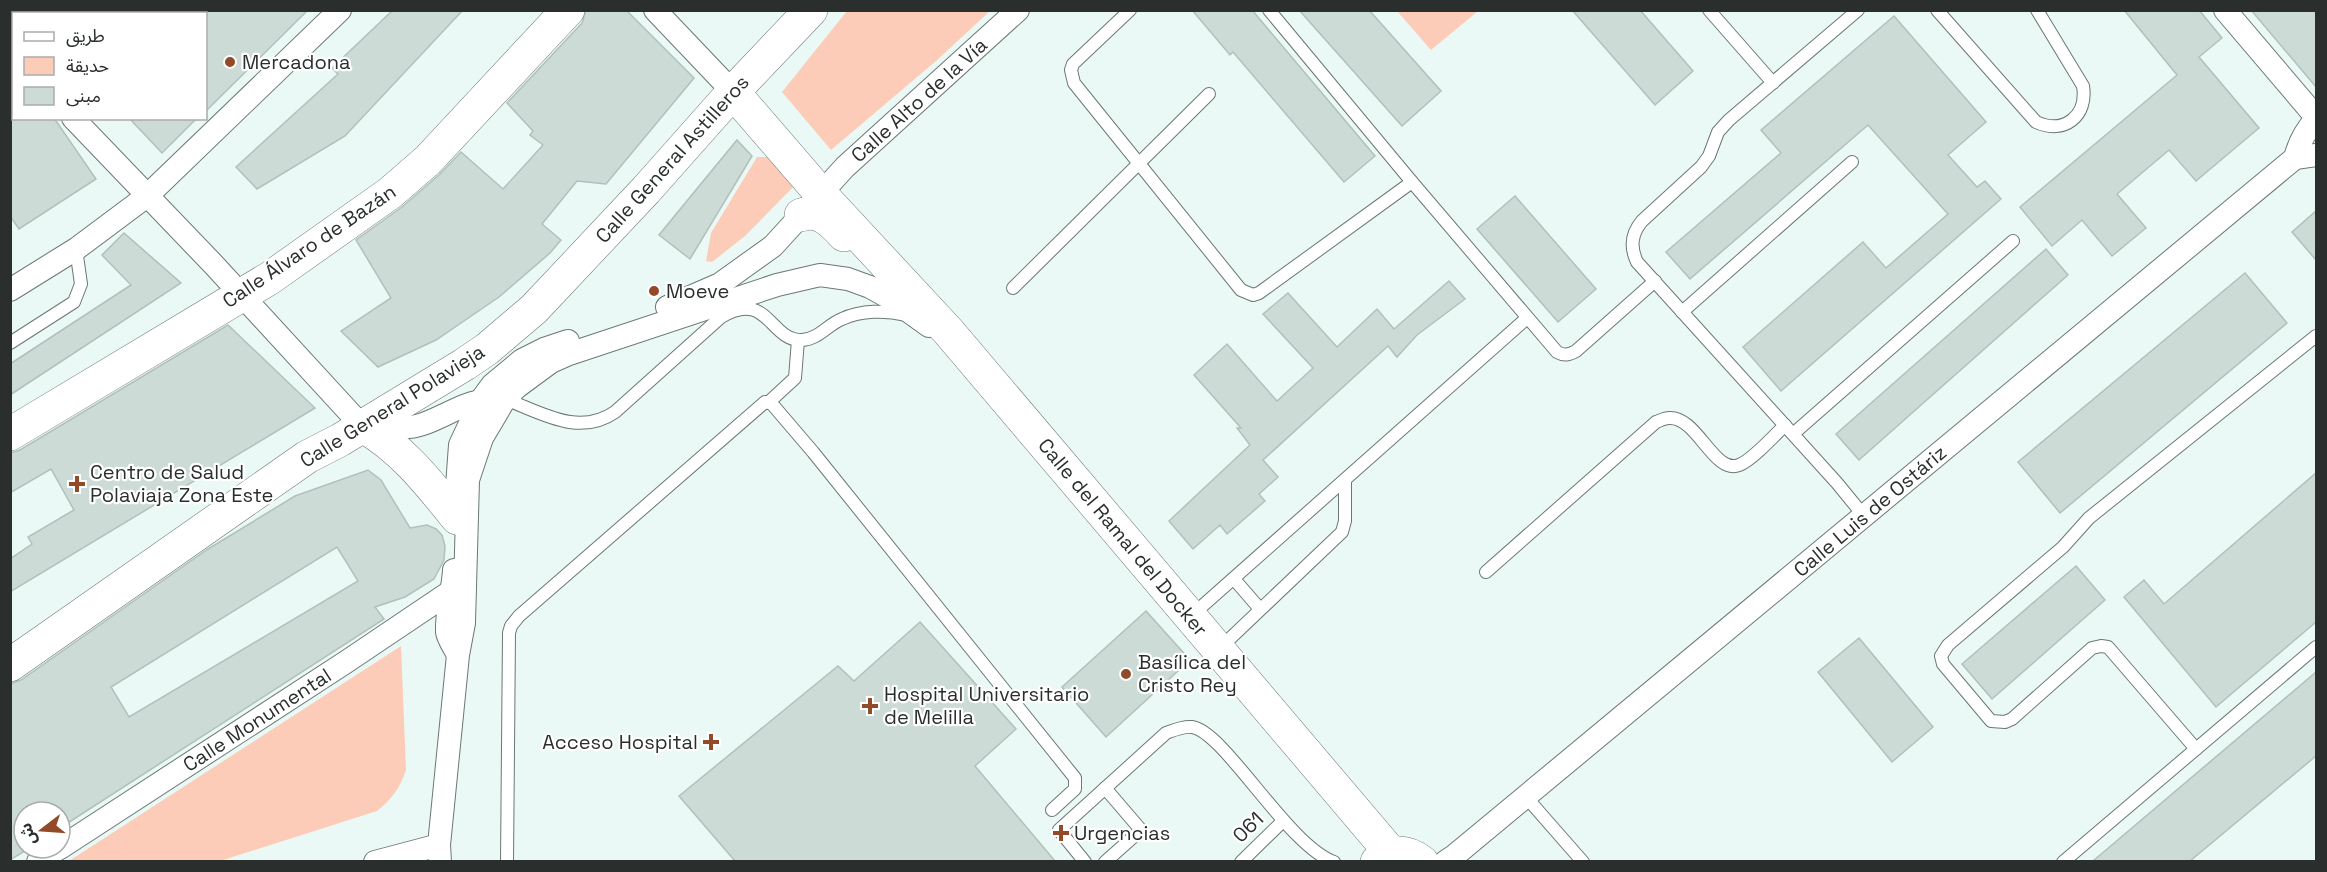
<svg xmlns="http://www.w3.org/2000/svg" width="2327" height="872" viewBox="0 0 2327 872" font-family="'Space Grotesk','Noto Sans Arabic',sans-serif">
  <style>
    .green { fill: #fcccb8 }
    .building { fill: #ccdbd6; stroke: #b2c0bb; stroke-width: 1.5; fill-rule: evenodd }
    .lines { fill: none; stroke-linecap: round; stroke-linejoin: round }
    .lane-casing { stroke: #6b7874; stroke-width: 14 }
    .street-casing { stroke: #6b7874; stroke-width: 24 }
    .secondary-casing { stroke: #6b7874; stroke-width: 34 }
    .primary-casing { stroke: #6b7874; stroke-width: 34 }
    .lane { stroke: #fff; stroke-width: 12 }
    .street { stroke: #fff; stroke-width: 22 }
    .secondary { stroke: #fff; stroke-width: 33 }
    .primary { stroke: #fff; stroke-width: 33 }
    .poi-dot { fill: #924a28; stroke: #fff; stroke-width: 2 }
    .labels { text-anchor: middle; dominant-baseline: central; stroke-width: 4.5; stroke-linejoin: round; paint-order: stroke }
    .poi-label { font-size: 20px; fill: #2a2f2d; stroke: #fff; text-anchor: start }
    .street-label { font-size: 20px; fill: #2a2f2d; stroke: #fff }
  </style>
  <rect width="100%" height="100%" fill="#eaf9f5"/>
  <g class="green">
    <path d="M847,11V10L990,11L936,61L831,150L782,92Z"/>
    <path d="M1397,11H1478L1431,50Z"/>
    <path d="M757,157H773L798,182L745,236L712,262L706,261L711,233Z"/>
    <path d="M401,646L406,770C400,788 392,799 377,811L220,861H69Z"/>
  </g>
  <g class="building">
    <path d="M206,10H308L206,111Z"/>
    <path d="M393,10H463L345,136L257,189L236,167L338,74L332,68Z"/>
    <path d="M586,10H626L694,78L606,184L577,181L542,224L561,240L550,253L499,297L436,340L378,367L341,331L391,298L356,240L402,207L440,174L461,152L503,189L543,145L530,135L533,131L507,103L582,23Z"/>
    <path d="M1192,10H1252L1375,156L1344,182L1233,52L1230,55Z"/>
    <path d="M1299,10H1369L1441,91L1402,126Z"/>
    <path d="M1572,10H1640L1693,71L1655,105Z"/>
    <path d="M2124,10H2199L2222,38L2199,57L2259,128L2196,181L2169,150L2117,194L2146,228L2112,256L2082,220L2052,246L2020,207L2177,75Z"/>
    <path d="M2251,10H2316V87Z"/>
    <path d="M1894,16L1986,122L1948,155L1977,187L1985,181L2001,199L1781,391L1743,347L1863,242L1886,268L1948,214L1868,125L1690,279L1666,252L1781,153L1761,130Z"/>
    <path d="M10,118H54L96,179L19,229L10,216Z"/>
    <path d="M129,118H197L162,153Z"/>
    <path d="M737,140L752,156L690,259L659,235Z"/>
    <path d="M1515,196L1596,289L1558,322L1477,229Z"/>
    <path d="M2316,211V260L2292,232Z"/>
    <path d="M124,233L181,283L10,395V364L131,285L102,255Z"/>
    <path d="M2046,249L2068,275L1859,460L1836,434Z"/>
    <path d="M2245,273L2287,323L2060,513L2018,462Z"/>
    <path d="M1449,281L1465,299L1417,335L1397,357L1388,346L1263,460L1278,477L1259,494L1265,501L1227,534L1220,525L1193,549L1169,521L1250,445L1237,428H1241L1194,375L1227,344L1277,401L1313,368L1263,314L1288,293L1337,347L1377,309L1394,329Z"/>
    <path d="M228,325L315,408L10,592V559L32,544L28,537L74,510L51,469L10,493V453L20,450Z"/>
    <path d="M368,470L381,480L410,528L427,525L436,529L442,535L445,546L444,560L434,579L405,597L375,607L384,619L60,828V812H24V848H30L10,860V684L21,680L208,549L295,496ZM337,547L358,581L129,717L111,687Z"/>
    <path d="M2316,473V622L2216,707L2124,597L2144,580L2164,604Z"/>
    <path d="M2076,566L2105,600L1992,699L1962,664Z"/>
    <path d="M1146,611L1190,660L1106,737L1062,687Z"/>
    <path d="M920,622L1016,729L975,766L1055,861H735L679,796L838,666L854,681Z"/>
    <path d="M1859,638L1933,727L1892,762L1818,672Z"/>
    <path d="M2316,672V756L2190,861H2093Z"/>
  </g>
  <g class="lines">
    <g class="lane-casing">
      <g id="lane">
        <path d="M1130,10L1073,64L1071,70L1074,83L1241,290L1253,295L1259,293L1412,182"/>
        <path d="M1269,10L1412,182L1557,352C1564,356 1569,355 1576,351L1655,281"/>
        <path d="M1709,10L1773,83"/>
        <path d="M1858,10L1729,120L1718,132L1709,156L1701,167L1642,221C1631,234 1630,247 1637,262L1837,483L1864,516"/>
        <path d="M1937,10L2036,122C2064,135 2088,116 2083,86L2037,10"/>
        <path d="M1013,288L1209,94"/>
        <path d="M1682,312L1852,162"/>
        <path d="M10,343L74,302L81,284L76,249"/>
        <path d="M505,399C542,413 579,437 615,412L721,317C769,289 769,341 802,340C819,339 827,325 842,319C861,310 886,310 906,315"/>
        <path d="M769,402L795,378L798,340"/>
        <path d="M1793,434L2013,241"/>
        <path d="M1486,572L1656,422C1659,421 1665,418 1669,418C1697,416 1714,475 1739,465C1751,461 1775,435 1785,425"/>
        <path d="M1234,579L1260,609"/>
        <path d="M1191,616L1527,318"/>
        <path d="M1219,649L1342,532L1345,521V480"/>
        <path d="M2196,749L2108,647L2101,646L2092,648L2012,719L2005,722L1991,721L1943,664L1941,656L1948,645L2063,547L2089,518L2316,336"/>
        <path d="M1105,788L1141,830L1105,862"/>
        <path d="M1526,797L1583,862"/>
        <path d="M507,862L509,633L511,626L519,616L765,402L772,404L813,452L1075,778V789L1052,810"/>
        <path d="M1085,862L1059,830L1166,733C1174,730 1183,726 1192,727C1224,731 1288,846 1334,862"/>
        <path d="M1241,862L1283,821"/>
        <path d="M2063,862L2316,647"/>
      </g>
    </g>
    <g class="street-casing">
      <g id="street">
        <path d="M655,10L733,92"/>
        <path d="M2225,10L2316,117"/>
        <path d="M78,14L83,10"/>
        <path d="M10,57L14,60"/>
        <path d="M73,118L214,265L361,425C381,426 404,431 423,424C446,416 464,402 488,400"/>
        <path d="M2295,158L2316,155"/>
        <path d="M10,290L76,249L147,196L340,10"/>
        <path d="M667,307L720,284L773,246L845,167L1018,10"/>
        <path d="M457,486L460,445L481,400L492,385L522,360L544,349L568,341"/>
        <path d="M454,570C453,590 446,611 447,632C448,639 454,647 457,653"/>
        <path d="M60,848L346,662L453,590"/>
        <path d="M38,862L59,848"/>
        <path d="M375,862L439,845"/>
        <path d="M440,862L439,845L458,655L464,623L468,480L482,438L505,399L517,387L551,362L569,354L777,285L820,275L848,279L870,287L890,298L929,326"/>
        <path d="M1445,862L1454,856L2295,158C2299,142 2305,131 2316,119"/>
      </g>
    </g>
    <g class="secondary-casing">
      <g id="secondary">
        <path d="M733,92L828,202L948,331L1391,853"/>
        <path d="M801,215C819,208 833,223 844,235"/>
        <path d="M1377,862C1391,849 1408,851 1422,862"/>
      </g>
    </g>
    <g class="primary-casing">
      <g id="primary">
        <path d="M361,425C401,447 429,483 457,518"/>
        <path d="M10,434L270,278L390,193L428,160L568,10"/>
        <path d="M10,665L307,457L340,440L465,364L487,349L534,309L646,190L733,92L811,10"/>
      </g>
    </g>
    <use href="#lane" class="lane"/>
    <use href="#street" class="street"/>
    <use href="#secondary" class="secondary"/>
    <use href="#primary" class="primary"/>
  </g>
  <g class="poi-dot">
    <circle cx="230" cy="62" r="6"/>
    <circle cx="654" cy="291" r="6"/>
    <path d="M74 475h6v6h6v6h-6v6h-6v-6h-6v-6h6z"/>
    <circle cx="1126" cy="674" r="6"/>
    <path d="M867 697h6v6h6v6h-6v6h-6v-6h-6v-6h6z"/>
    <path d="M708 733h6v6h6v6h-6v6h-6v-6h-6v-6h6z"/>
    <path d="M1058 824h6v6h6v6h-6v6h-6v-6h-6v-6h6z"/>
  </g>
  <g class="labels">
    <g class="poi-label">
      <text x="242" y="62">Mercadona</text>
      <text x="666" y="291">Moeve</text>
      <text x="90" y="472">Centro de Salud<tspan x="90" dy="23">Polaviaja Zona Este</tspan></text>
      <text x="1138" y="662">Basílica del<tspan x="1138" dy="23">Cristo Rey</tspan></text>
      <text x="884" y="694">Hospital Universitario<tspan x="884" dy="23">de Melilla</tspan></text>
      <text x="698" y="742" text-anchor="end">Acceso Hospital</text>
      <text x="1074" y="833">Urgencias</text>
    </g>
    <g class="street-label">
      <text transform="translate(919 100) rotate(-42)">Calle Alto de la Vía</text>
      <text transform="translate(672 159) rotate(-48)">Calle General Astilleros</text>
      <text transform="translate(309 246) rotate(-34)">Calle Álvaro de Bazán</text>
      <text transform="translate(392 406) rotate(-32)">Calle General Polavieja</text>
      <text transform="translate(1870 511) rotate(-40)">Calle Luis de Ostáriz</text>
      <text transform="translate(1123 537) rotate(50)">Calle del Ramal del Docker</text>
      <text transform="translate(257 720) rotate(-33)">Calle Monumental</text>
      <text transform="translate(1248 827) rotate(-44)">061</text>
    </g>
  </g>
  <rect width="2327" height="872" fill="none" stroke="#2a2f2d" stroke-width="24"/>
  <rect x="12" y="12" width="195" height="108" fill="#ffffff" stroke="#aaacab" stroke-width="1.5"/>
  <rect x="24" y="32" width="30" height="9" fill="#ffffff" stroke="#aaacab" stroke-width="1.5"/>
  <text x="66" y="42" font-size="18" fill="#2a2f2d">طريق</text>
  <rect x="24" y="57" width="30" height="18" fill="#fcccb8" stroke="#aaacab" stroke-width="1.5"/>
  <text x="66" y="72" font-size="18" fill="#2a2f2d">حديقة</text>
  <rect x="24" y="87" width="30" height="18" fill="#ccdbd6" stroke="#aaacab" stroke-width="1.5"/>
  <text x="66" y="102" font-size="18" fill="#2a2f2d">مبنى</text>
  <g transform="translate(42 830) rotate(253)"><circle r="28" fill="#ffffff" stroke="#aaacab" stroke-width="1.5"/>
  <path d="M0-4.5L10 22L0 15L-10 22Z" fill="#924a28"/>
  <text y="-9" font-size="16" font-weight="bold" text-anchor="middle" fill="#2a2f2d">ش</text>
  </g>
</svg>
